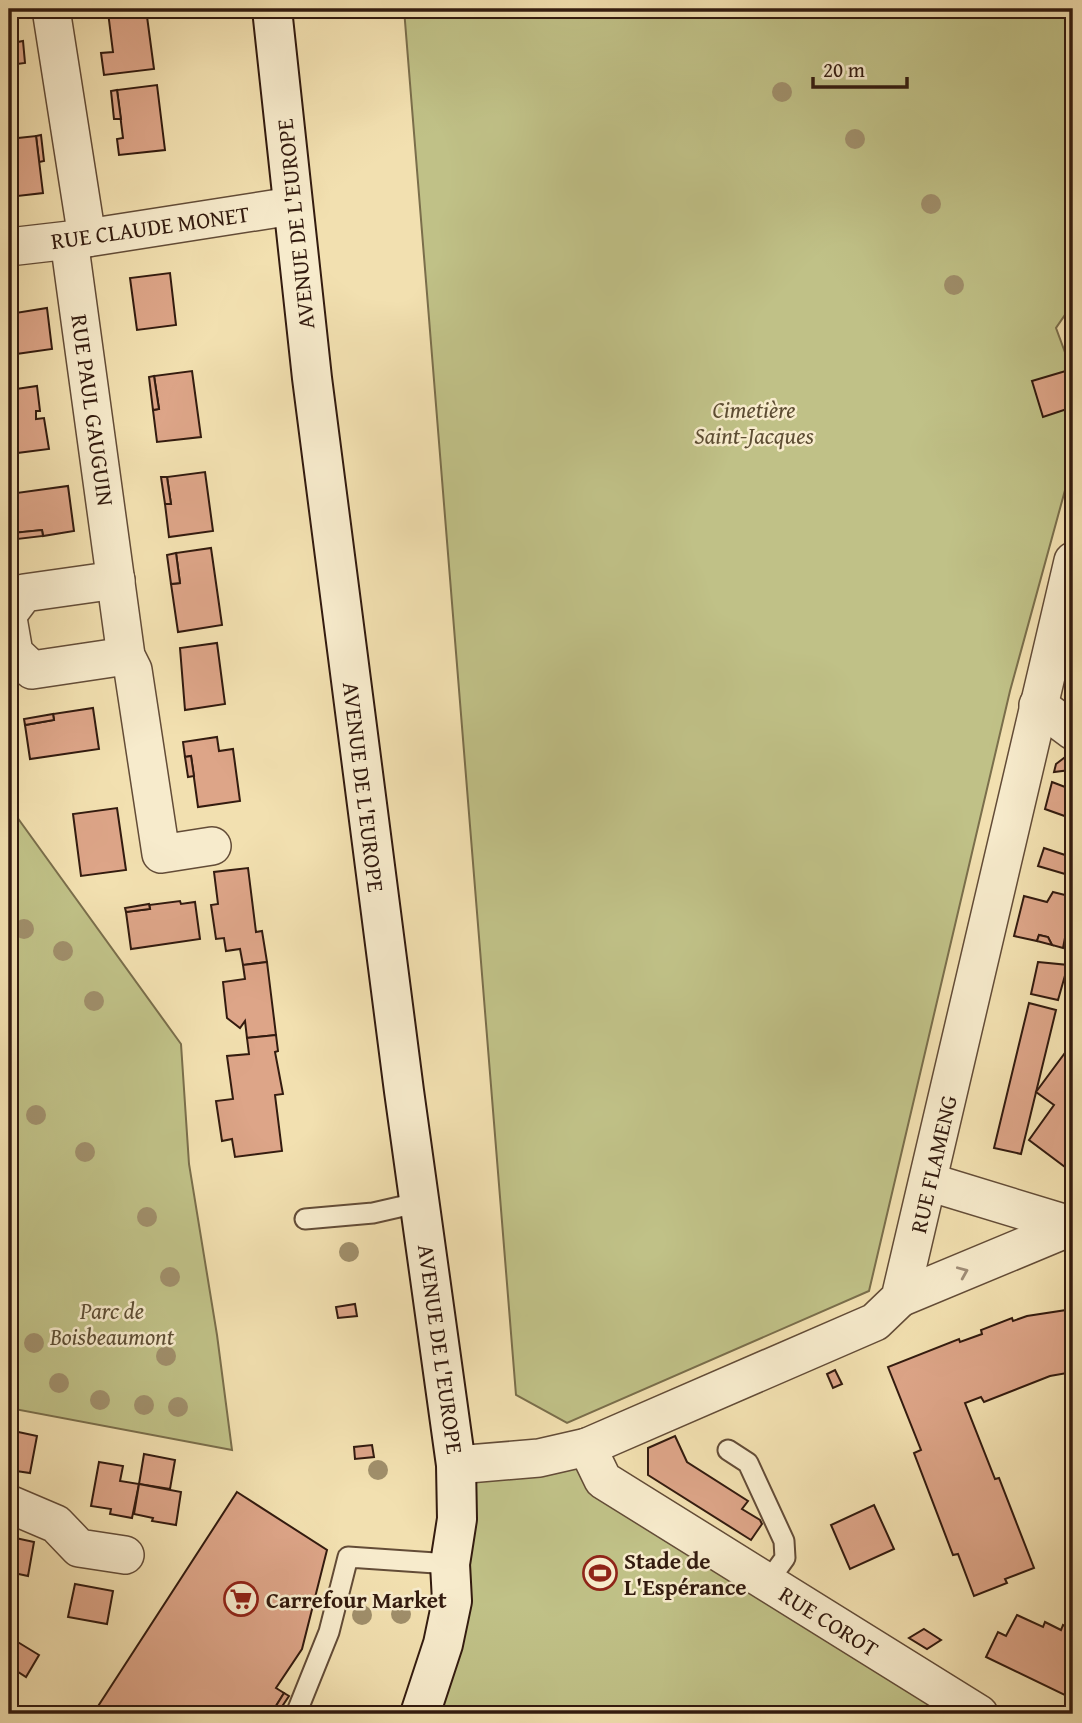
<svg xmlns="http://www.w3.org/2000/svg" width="1082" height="1723" viewBox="0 0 1082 1723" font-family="'Gentium Book Plus',serif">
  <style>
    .green { fill: #c0c187; stroke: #7a6e4b; stroke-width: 2 }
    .building { fill: #dda588; stroke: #331b0f; stroke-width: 2 }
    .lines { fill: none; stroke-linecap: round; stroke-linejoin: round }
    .service-casing { stroke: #634c37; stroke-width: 23 }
    .minor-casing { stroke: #634c37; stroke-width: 40 }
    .secondary-casing { stroke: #331b0f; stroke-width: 42 }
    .service { stroke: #f7ebcc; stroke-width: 19 }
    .minor { stroke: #f7ebcc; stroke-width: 37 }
    .secondary { stroke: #f7ebcc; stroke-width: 38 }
    .tree { fill: #a08f6b }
    .oneway { stroke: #9f8d77 }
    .labels { text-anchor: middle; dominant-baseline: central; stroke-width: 5; stroke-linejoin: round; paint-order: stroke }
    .street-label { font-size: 23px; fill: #331b0f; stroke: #f7ebcc }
    .park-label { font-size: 23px; font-style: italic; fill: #5d4d33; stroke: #f7ebcc }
    .poi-label { font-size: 23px; font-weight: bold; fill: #331b0f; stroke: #f7ebcc; text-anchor: start }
  </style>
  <rect width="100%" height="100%" fill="#f2e0b0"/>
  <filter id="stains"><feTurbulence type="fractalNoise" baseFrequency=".00286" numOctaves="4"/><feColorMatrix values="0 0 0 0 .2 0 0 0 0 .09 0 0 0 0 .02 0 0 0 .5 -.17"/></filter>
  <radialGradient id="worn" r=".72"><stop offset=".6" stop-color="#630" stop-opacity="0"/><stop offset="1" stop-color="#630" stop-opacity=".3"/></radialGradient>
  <g class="green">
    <path d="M404,9H1073V311L1067,312L1056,328L1073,374V461L1010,691L869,1291L567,1423L516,1395Z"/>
    <path d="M9,806L181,1044L189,1164L217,1335L232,1450L9,1408Z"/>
    <path d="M587,1447L979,1714H416L456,1465Z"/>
  </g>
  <g class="building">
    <path d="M130,9H146L154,69L104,75L101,53L113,52L108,12Z"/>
    <path d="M9,19L12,43L23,41L25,63L9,65Z"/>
    <path d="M157,85L165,150L119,155L117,139L123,138L117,90Z"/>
    <path d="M117,90L121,119H114L111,91Z"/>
    <path d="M41,135L44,161L39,162L36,136Z"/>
    <path d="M36,136L43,193L9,197V139Z"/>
    <path d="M170,273L176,325L137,330L130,278Z"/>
    <path d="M47,308L52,349L9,355V314Z"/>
    <path d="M1069,370L1073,383V407L1043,417L1032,381Z"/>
    <path d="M192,371L201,437L157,442L153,410L159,409L154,376Z"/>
    <path d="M154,376L159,409L153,410L149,377Z"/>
    <path d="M37,386L40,411H36V419L44,418L49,449L9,454V390Z"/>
    <path d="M205,472L213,531L169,537L165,504H171L167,477Z"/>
    <path d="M161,477H167L171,504H165Z"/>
    <path d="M68,486L74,531L43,536L42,530L13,533L9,494Z"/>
    <path d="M9,497L13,533L42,530L43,536L9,540Z"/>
    <path d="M211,548L222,625L178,632L171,584L180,583L176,553Z"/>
    <path d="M176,553L180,583L171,584L167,555Z"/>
    <path d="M217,643L225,704L185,710L180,648Z"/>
    <path d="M93,708L99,749L30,759L25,725L54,720L53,714Z"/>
    <path d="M53,714L54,720L25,725L24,719Z"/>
    <path d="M217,737L219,751L233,749L240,801L198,807L191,756L185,757L183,742Z"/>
    <path d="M1073,751V765L1070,770L1054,772L1056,764Z"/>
    <path d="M191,756L194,776L188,777L185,757Z"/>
    <path d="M1052,782L1073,790V819L1045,809Z"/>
    <path d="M117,808L126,870L81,876L73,814Z"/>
    <path d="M1044,848L1071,857L1065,874L1038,866Z"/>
    <path d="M248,868L256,932L262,931L267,962L243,965L240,949L226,951L224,938L216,939L211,905L218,904L214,872Z"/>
    <path d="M1053,892L1073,897L1063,948L1052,945L1048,937L1039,935L1037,941L1014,936L1024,896L1047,902Z"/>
    <path d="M180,901L181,904L195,902L200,939L131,949L126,912L150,909L149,905Z"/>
    <path d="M149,904L150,909L126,912L125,908Z"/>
    <path d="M1039,935L1048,937L1052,945L1037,941Z"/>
    <path d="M267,962L276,1035L247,1038L245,1021L240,1028L227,1018L223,982L245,979L243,965Z"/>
    <path d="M1038,962L1068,965L1058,1000L1031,994Z"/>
    <path d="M1029,1003L1056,1010L1021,1154L994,1148Z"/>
    <path d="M276,1035L278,1051L275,1052L283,1094L275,1095L282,1151L235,1157L232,1139L222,1141L216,1101L233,1099L227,1056L249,1054L247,1038Z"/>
    <path d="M1073,1042V1111L1070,1115L1073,1118V1173L1029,1140L1054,1105L1036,1092Z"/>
    <path d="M355,1304L357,1316L338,1318L336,1307Z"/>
    <path d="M1073,1309V1372L1050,1376L984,1402L981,1397L965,1403L995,1479L999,1478L1034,1568L1005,1579L1007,1583L974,1596L958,1554L953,1555L914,1453L921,1450L888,1367L959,1339L960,1342L982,1334L981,1330L1012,1318L1013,1321L1027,1316Z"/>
    <path d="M835,1370L842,1384L833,1388L827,1374Z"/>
    <path d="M9,1430L37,1436L30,1473L9,1470Z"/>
    <path d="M675,1436L687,1462L748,1501L742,1509L760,1520L762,1524L751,1540L648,1475V1448Z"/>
    <path d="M372,1445L374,1457L355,1459L354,1447Z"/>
    <path d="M144,1454L175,1460L170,1489L139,1484Z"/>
    <path d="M99,1462L123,1466L120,1481L139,1484L132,1518L110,1514L111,1509L91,1506Z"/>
    <path d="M139,1484L181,1492L176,1525L152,1521L153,1518L134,1514Z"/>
    <path d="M237,1492L327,1550L302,1649L276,1688L284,1693L271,1714H93Z"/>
    <path d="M874,1505L894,1549L850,1569L831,1525Z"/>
    <path d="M11,1537L34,1542L28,1576L9,1572V1541Z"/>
    <path d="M75,1584L113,1591L107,1624L68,1617Z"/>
    <path d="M1017,1615L1043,1627L1045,1622L1061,1630L1063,1625L1073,1631V1699L986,1657L998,1632L1006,1636Z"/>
    <path d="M924,1629L941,1640L927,1649L909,1638Z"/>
    <path d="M16,1641L39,1655L26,1677L9,1666V1653Z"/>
    <path d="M284,1693L289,1696L277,1714H271Z"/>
  </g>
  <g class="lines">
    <g class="service-casing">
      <g id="service">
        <path d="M305,1219L373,1213L421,1202"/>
        <path d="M728,1450L748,1463L784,1541L785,1558L767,1583"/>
        <path d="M296,1714L329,1632L348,1557L450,1564"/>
      </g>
    </g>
    <g class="minor-casing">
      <g id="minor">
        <path d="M51,9L87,238"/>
        <path d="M69,240L126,656L133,670L161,854L212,846"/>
        <path d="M9,247L87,238L292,206"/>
        <path d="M9,613L24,593L116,580"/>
        <path d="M9,624L14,653L32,670L126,656"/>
        <path d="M1038,705L1073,731"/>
        <path d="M929,1182L1073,1226"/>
        <path d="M900,1298L1073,1226"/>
        <path d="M587,1447L603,1480L979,1714"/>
        <path d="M456,1465L539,1458L587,1447L875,1322L900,1298L1073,561"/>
        <path d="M9,1504L56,1524L79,1548L125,1555"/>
      </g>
    </g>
    <g class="secondary-casing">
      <path id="secondary" d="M272,9L312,378L404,1091L456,1465L457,1519L450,1564L452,1601L443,1644L420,1714"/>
    </g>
    <use href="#service" class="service"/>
    <use href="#minor" class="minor"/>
    <use href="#secondary" class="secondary"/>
  </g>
  <g class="tree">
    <circle cx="782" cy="92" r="10"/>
    <circle cx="855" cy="139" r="10"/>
    <circle cx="931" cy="204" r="10"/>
    <circle cx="954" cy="285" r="10"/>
    <circle cx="24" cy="929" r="10"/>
    <circle cx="63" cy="951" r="10"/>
    <circle cx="94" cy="1001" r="10"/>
    <circle cx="36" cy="1115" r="10"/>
    <circle cx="85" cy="1152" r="10"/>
    <circle cx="147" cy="1217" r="10"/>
    <circle cx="349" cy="1252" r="10"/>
    <circle cx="170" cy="1277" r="10"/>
    <circle cx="34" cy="1343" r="10"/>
    <circle cx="166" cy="1356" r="10"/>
    <circle cx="59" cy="1383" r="10"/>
    <circle cx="100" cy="1400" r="10"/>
    <circle cx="144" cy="1405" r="10"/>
    <circle cx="178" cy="1407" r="10"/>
    <circle cx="378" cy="1470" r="10"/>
    <circle cx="401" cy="1614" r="10"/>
    <circle cx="362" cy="1615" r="10"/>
  </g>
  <defs><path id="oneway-chevron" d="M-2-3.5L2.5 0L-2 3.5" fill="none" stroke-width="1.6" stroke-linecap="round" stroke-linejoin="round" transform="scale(1.75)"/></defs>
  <use class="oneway" href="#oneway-chevron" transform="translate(963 1272) rotate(-23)"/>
  <defs>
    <g id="stadium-ring" transform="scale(1.75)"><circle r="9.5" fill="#f7ebcc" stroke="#8f2418" stroke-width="1.5"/><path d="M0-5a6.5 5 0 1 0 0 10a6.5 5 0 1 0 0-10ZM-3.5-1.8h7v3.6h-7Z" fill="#8f2418"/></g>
    <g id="supermarket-ring" transform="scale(1.75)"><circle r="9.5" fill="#f7ebcc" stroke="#8f2418" stroke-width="1.5"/><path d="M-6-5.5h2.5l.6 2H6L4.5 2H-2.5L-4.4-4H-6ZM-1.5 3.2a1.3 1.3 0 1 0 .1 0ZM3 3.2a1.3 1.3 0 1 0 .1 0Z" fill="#8f2418"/></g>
  </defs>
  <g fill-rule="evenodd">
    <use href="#stadium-ring" x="600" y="1573"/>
    <use href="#supermarket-ring" x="241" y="1599"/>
  </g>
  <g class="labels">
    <g class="street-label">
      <text transform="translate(295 224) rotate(-96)">AVENUE DE L'EUROPE</text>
      <text transform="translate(150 227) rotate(-8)">RUE CLAUDE MONET</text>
      <text transform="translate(93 410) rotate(82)">RUE PAUL GAUGUIN</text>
      <text transform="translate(364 787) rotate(83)">AVENUE DE L'EUROPE</text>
      <text transform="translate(933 1164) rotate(-77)">RUE FLAMENG</text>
      <text transform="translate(441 1349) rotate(82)">AVENUE DE L'EUROPE</text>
      <text transform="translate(829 1621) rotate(32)">RUE COROT</text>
    </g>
    <g class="park-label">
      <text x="754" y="409">Cimetière<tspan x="754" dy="26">Saint-Jacques</tspan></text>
      <text x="112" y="1310">Parc de<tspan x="112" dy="26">Boisbeaumont</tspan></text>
    </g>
    <g class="poi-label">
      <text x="624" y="1560">Stade de<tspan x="624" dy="26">L'Espérance</tspan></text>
      <text x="266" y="1599">Carrefour Market</text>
    </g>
  </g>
  <rect width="1082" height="1723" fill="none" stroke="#f2e0b0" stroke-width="35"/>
  <rect x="10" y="10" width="1061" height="1702" fill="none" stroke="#331b0f" stroke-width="3.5"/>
  <rect x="18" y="18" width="1047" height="1688" fill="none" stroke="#331b0f" stroke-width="2"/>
  <path d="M813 77v10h94v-10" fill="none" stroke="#331b0f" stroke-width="3.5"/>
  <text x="823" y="77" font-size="21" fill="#331b0f" stroke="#f7ebcc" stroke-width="5" paint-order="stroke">20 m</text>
  <rect width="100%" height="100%" filter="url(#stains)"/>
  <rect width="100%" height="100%" fill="url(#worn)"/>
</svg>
